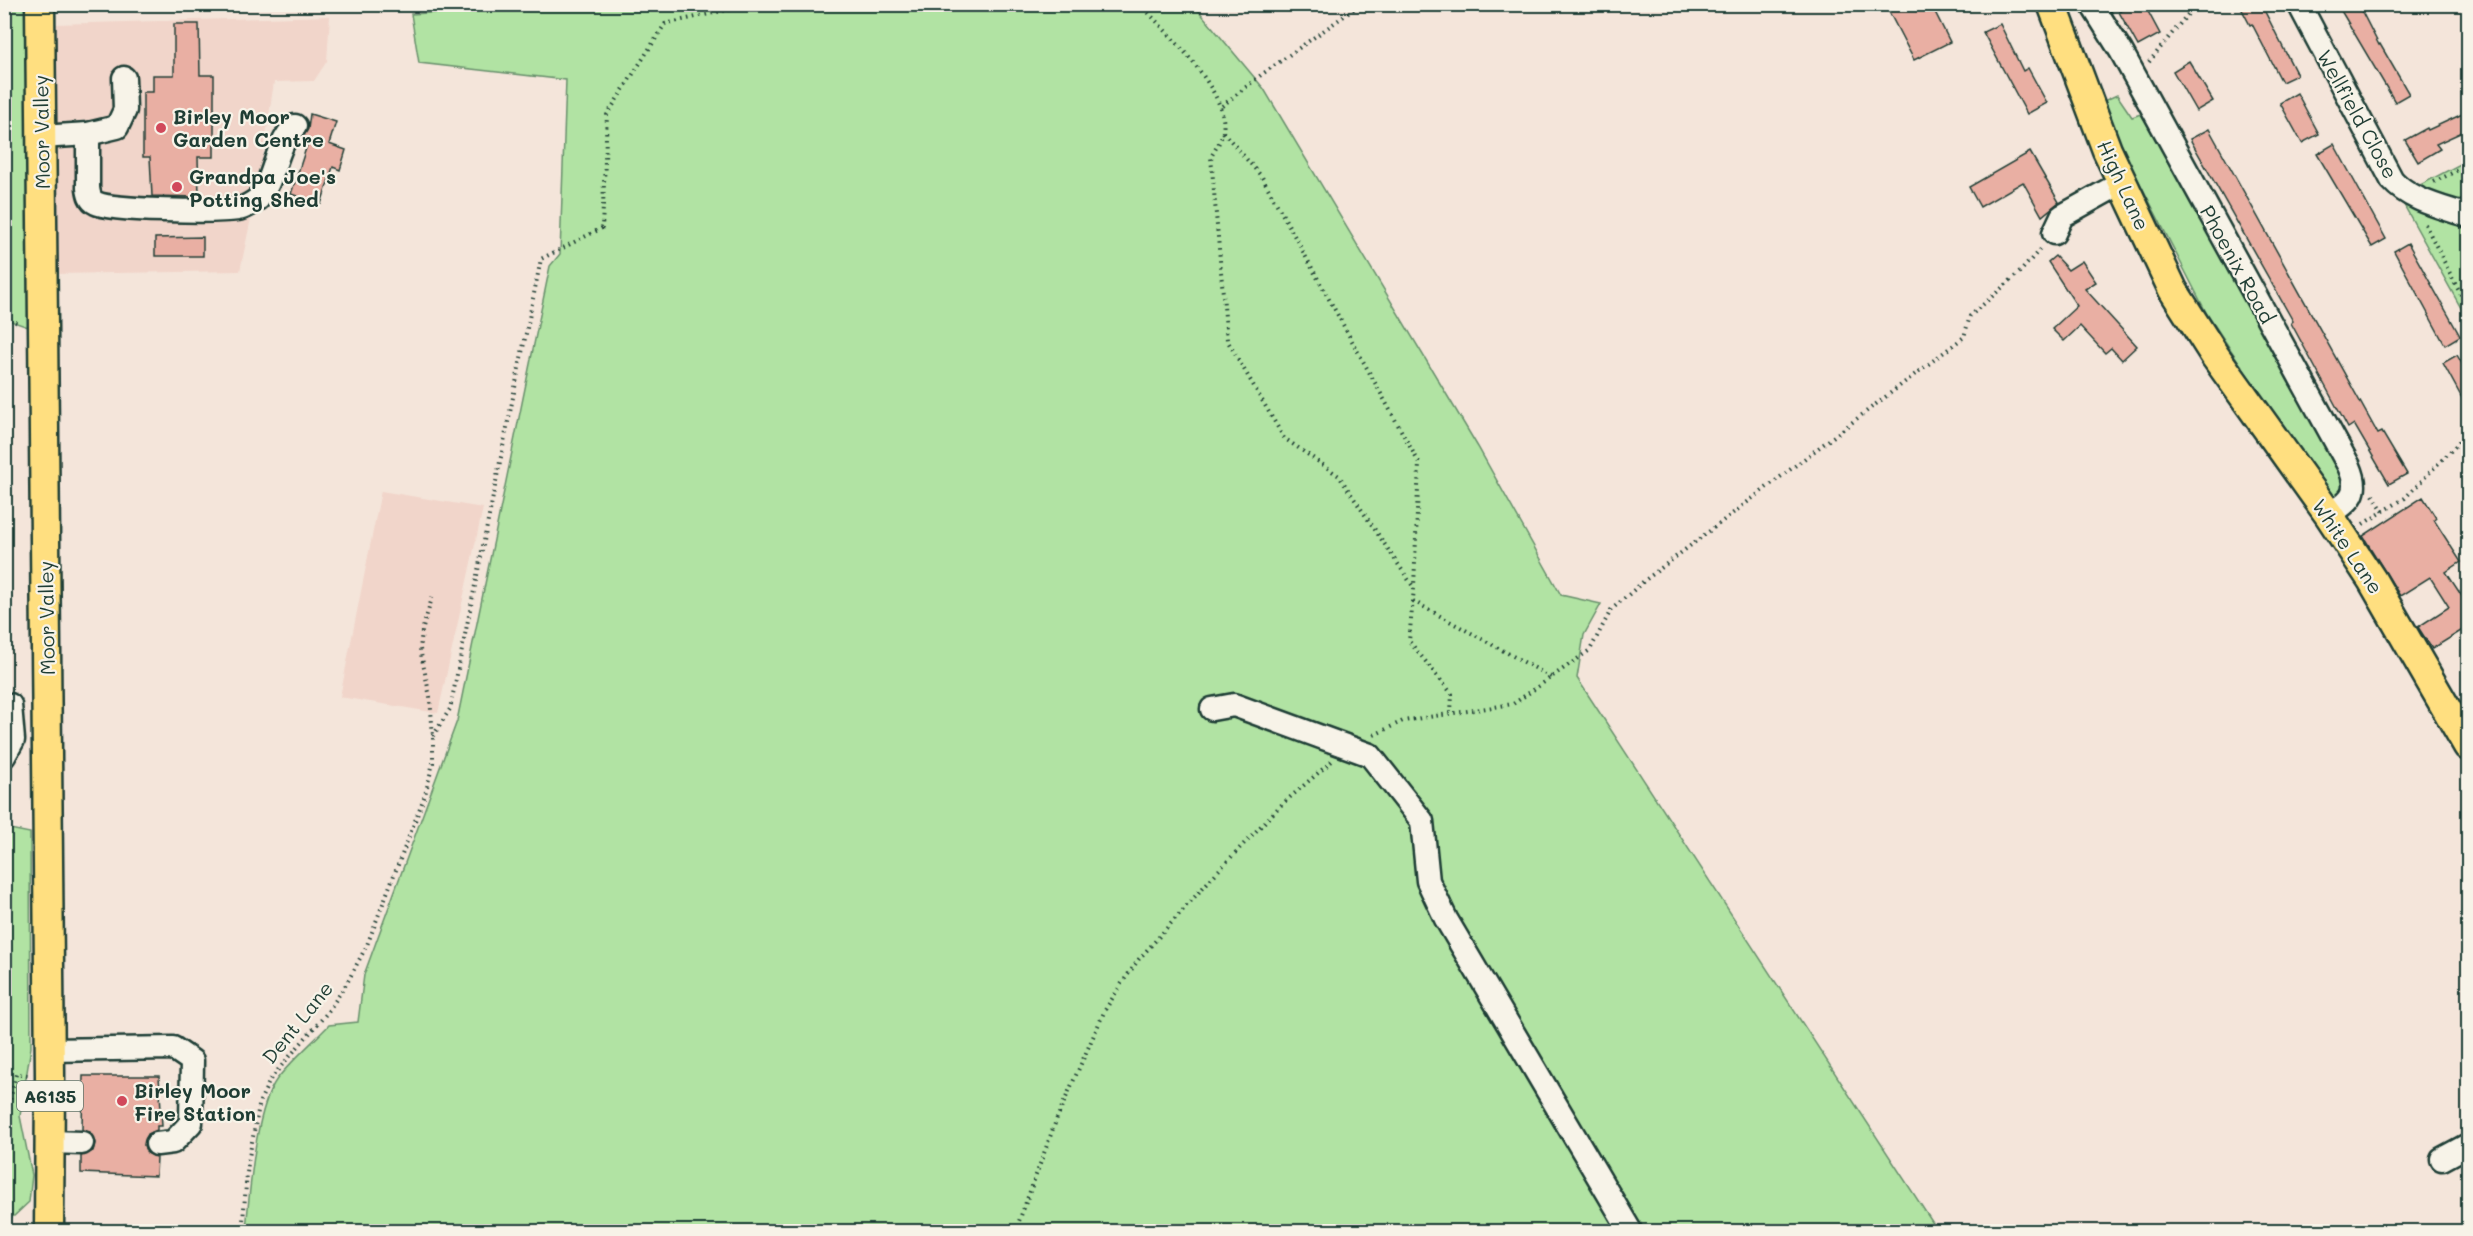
<svg xmlns="http://www.w3.org/2000/svg" width="2473" height="1236" viewBox="0 0 2473 1236" font-family="Mali,sans-serif">
  <style>
    .built { fill: #f1d5ca }
    .green { fill: #b1e3a3; stroke: #68906c; stroke-width: 1.5 }
    .building { fill: #e9afa3; stroke: #1f3d34; stroke-width: 1.5 }
    .lines { fill: none; stroke-linecap: round; stroke-linejoin: round }
    .minor-casing { stroke: #1f3d34; stroke-width: 27 }
    .major-casing { stroke: #1f3d34; stroke-width: 33 }
    .path { stroke: #1f3d34; stroke-width: 4; stroke-dasharray: 1.5 4.5; stroke-linecap: butt }
    .minor { stroke: #f7f3e8; stroke-width: 22 }
    .major { stroke: #ffdf80; stroke-width: 28 }
    .tram { stroke: #1f3d34; stroke-width: 1.5 }
    .poi-dot { fill: #d1495b; stroke: #f7f3e8; stroke-width: 2 }
    .labels { text-anchor: middle; dominant-baseline: central; stroke-width: 4.5; stroke-linejoin: round; paint-order: stroke }
    .shield { fill: #f7f3e8; stroke: #60746a; stroke-width: 1.5 }
    .shield-label { font-size: 18px; font-weight: bold; fill: #1f3d34 }
    .street-label { font-size: 20px; fill: #1f3d34; stroke: #f7f3e8 }
    .poi-label { font-size: 20px; font-weight: bold; fill: #1f3d34; stroke: #f7f3e8; text-anchor: start }
  </style>
  <rect width="100%" height="100%" fill="#f4e5da"/>
  <filter id="ink" filterUnits="userSpaceOnUse"><feTurbulence type="fractalNoise" baseFrequency=".0167" numOctaves="2"/><feDisplacementMap in="SourceGraphic" scale="12" xChannelSelector="R" yChannelSelector="G"/><feConvolveMatrix kernelMatrix="1 2 1 2 8 2 1 2 1" color-interpolation-filters="sRGB"/></filter>
  <g filter="url(#ink)">
    <g class="built">
      <path d="M330,16L327,61L314,81L274,82L260,175L240,271L53,274L55,24Z"/>
      <path d="M381,491L483,508L438,713L340,697Z"/>
    </g>
    <g class="green">
      <path d="M577,4H1193L1264,89L1478,447L1561,595L1601,604L1584,635L1577,678L1938,1231L252,1232L246,1229C250,1191 255,1109 277,1079C292,1060 312,1043 329,1025L358,1022L364,975L457,721L550,266L560,254L566,80L419,63L411,14Z"/>
      <path d="M4,5H26L28,327L5,319Z"/>
      <path d="M2117,95L2132,117L2141,114L2344,471L2342,496L2329,498L2207,314L2099,103Z"/>
      <path d="M2468,160V307L2466,317L2399,196Z"/>
      <path d="M5,828L30,833L31,1047L20,1116L32,1175L29,1202L14,1216L5,1219Z"/>
    </g>
    <g class="building">
      <path d="M1885,4H1931L1950,42L1914,60Z"/>
      <path d="M2132,4H2144L2160,34L2138,46L2119,12Z"/>
      <path d="M2239,4H2261L2297,75L2282,82L2252,24L2250,25Z"/>
      <path d="M2337,4H2358L2379,45L2380,44L2409,94L2395,102Z"/>
      <path d="M174,24H199L200,75H214V157H198L199,197L152,196L150,157H143V92H153V75H174Z"/>
      <path d="M2000,24L2023,71L2028,68L2047,103L2027,114L1983,32Z"/>
      <path d="M2189,61L2213,101L2196,111L2173,71Z"/>
      <path d="M2297,93L2319,134L2302,143L2280,103Z"/>
      <path d="M2469,111V129L2436,144L2440,149L2418,162L2405,140L2427,128L2428,130Z"/>
      <path d="M310,114L336,122L329,144L346,150L340,170L333,167L321,204L291,194L309,139L303,137L308,129Z"/>
      <path d="M2209,129L2378,434L2382,432L2407,474L2389,484L2354,424L2348,428L2291,323L2293,321L2190,139Z"/>
      <path d="M2334,144L2386,239L2372,247L2317,154Z"/>
      <path d="M2030,152L2059,202L2042,216L2023,182L1980,207L1969,187Z"/>
      <path d="M203,237V256H155V238Z"/>
      <path d="M2408,243L2460,336L2445,345L2394,251Z"/>
      <path d="M2055,256L2068,270L2082,261L2096,282L2085,289L2137,346L2122,360L2111,348L2105,353L2080,326L2064,341L2052,329L2077,306L2048,262Z"/>
      <path d="M2457,355L2469,376V411L2443,363Z"/>
      <path d="M2423,497L2436,518L2434,520L2461,562L2446,572L2469,607V626L2432,649L2418,627L2449,607L2430,577L2400,596L2363,536Z"/>
      <path d="M83,1076H159L162,1126H157V1130L148,1134L144,1145L147,1153L157,1157L156,1176L81,1173V1156L93,1151L95,1143L90,1132L82,1130Z"/>
    </g>
    <g class="lines">
      <g class="minor-casing">
        <g id="minor">
          <path d="M2299,4L2392,180C2411,201 2443,207 2468,216"/>
          <path d="M2094,8L2121,51L2349,466C2361,493 2351,500 2329,515"/>
          <path d="M88,134V188C89,195 90,200 96,203C111,211 217,212 238,209C244,208 253,203 258,199C276,178 274,147 295,126"/>
          <path d="M41,137L88,134L117,127L125,110L124,78"/>
          <path d="M2054,233L2062,216L2123,182"/>
          <path d="M1212,709L1234,705L1370,755L1422,821L1428,881L1446,919L1631,1232"/>
          <path d="M4,756L13,740L10,705"/>
          <path d="M50,1050L173,1048L192,1061L191,1123L173,1142L157,1144"/>
          <path d="M49,1142L82,1143"/>
          <path d="M2442,1159L2468,1145"/>
        </g>
      </g>
      <g class="major-casing">
        <g id="major">
          <path d="M40,4L50,1076L49,1232"/>
          <path d="M2052,4L2107,150L2173,290L2215,356L2329,515L2372,580L2468,746"/>
        </g>
      </g>
      <g class="path">
        <path d="M1140,4C1166,32 1230,92 1223,131C1222,140 1215,149 1211,157L1227,340L1284,438L1339,476L1414,588L1409,641L1452,694L1451,712"/>
        <path d="M2149,62L2196,4"/>
        <path d="M1222,106L1261,75L1361,4"/>
        <path d="M1223,132L1262,177L1419,463L1414,587"/>
        <path d="M2434,182L2468,165"/>
        <path d="M2425,224L2468,309"/>
        <path d="M4,317L20,324"/>
        <path d="M2373,495L2384,512"/>
        <path d="M2363,524L2405,498L2468,433"/>
        <path d="M1413,601L1551,677"/>
        <path d="M1374,735L1403,721L1513,704L1590,650L1611,610L1644,581L1964,337L1970,316L2020,272L2041,248"/>
        <path d="M433,736L450,709L541,259L602,228L607,115L665,24L753,4"/>
        <path d="M4,1114H7L16,1074L28,1075"/>
        <path d="M242,1232L248,1162L260,1101L271,1078L327,1013L347,983L367,945L425,795L433,763V736L430,697L420,649L422,631L433,595"/>
        <path d="M1015,1232L1057,1118L1105,1010L1122,983L1139,959L1217,872L1280,806L1332,761"/>
      </g>
      <use href="#minor" class="minor"/>
      <use href="#major" class="major"/>
      <path class="tram" d="M43,1232L141,1223L209,1232"/>
    </g>
  </g>
  <g class="poi-dot">
    <circle cx="161" cy="128" r="6"/>
    <circle cx="177" cy="187" r="6"/>
    <circle cx="122" cy="1101" r="6"/>
  </g>
  <g class="labels">
    <rect class="shield" x="17" y="1081" width="66" height="30" rx="4.5"/>
    <g class="shield-label">
      <text x="50" y="1096">A6135</text>
    </g>
    <g class="street-label">
      <text transform="translate(2358 114) rotate(61)">Wellfield Close</text>
      <text transform="translate(41 132) rotate(-91)">Moor Valley</text>
      <text transform="translate(2124 185) rotate(65)">High Lane</text>
      <text transform="translate(2238 264) rotate(61)">Phoenix Road</text>
      <text transform="translate(2348 546) rotate(56)">White Lane</text>
      <text transform="translate(46 618) rotate(-91)">Moor Valley</text>
      <text transform="translate(297 1022) rotate(-51)">Dent Lane</text>
    </g>
    <g class="poi-label">
      <text x="173" y="116">Birley Moor<tspan x="173" dy="23">Garden Centre</tspan></text>
      <text x="189" y="176">Grandpa Joe's<tspan x="189" dy="23">Potting Shed</tspan></text>
      <text x="134" y="1090">Birley Moor<tspan x="134" dy="23">Fire Station</tspan></text>
    </g>
  </g>
  <rect width="2473" height="1236" fill="none" stroke="#f7f3e8" stroke-width="24"/>
  <rect x="12" y="12" width="2449" height="1212" fill="none" stroke="#1f3d34" stroke-width="2" filter="url(#ink)"/>
</svg>
